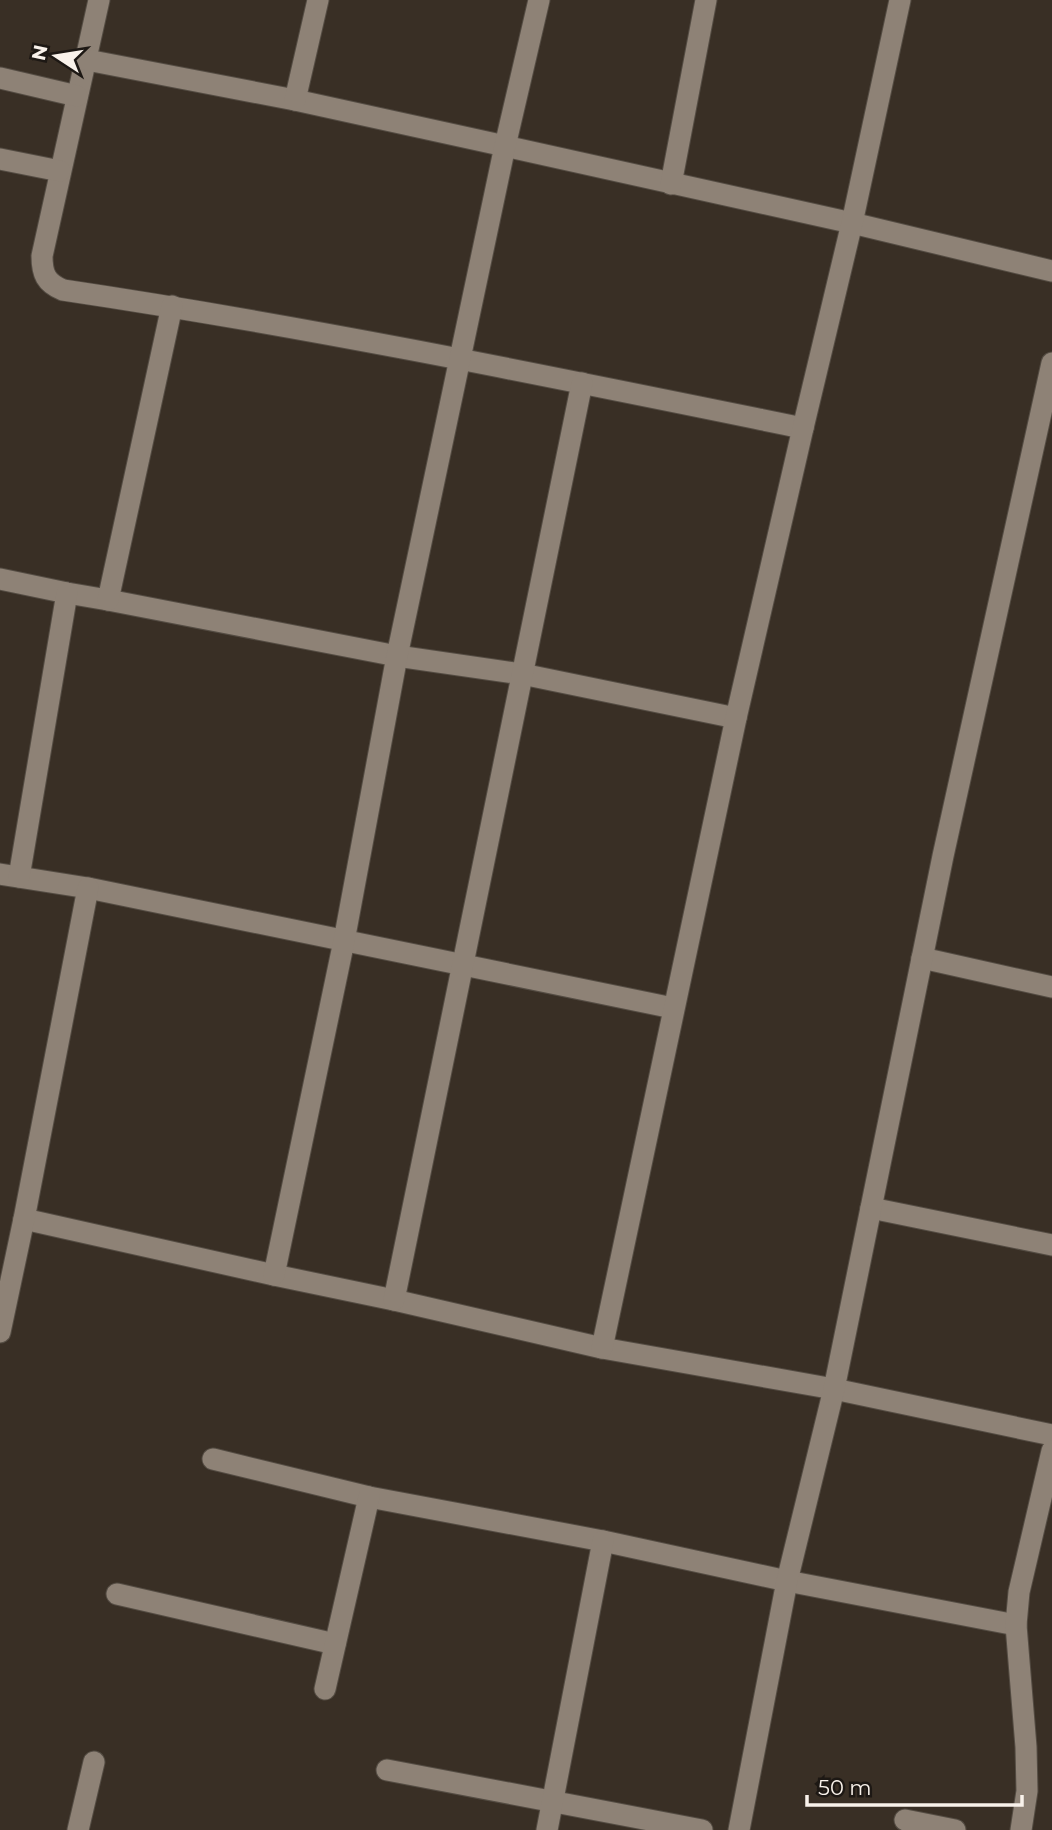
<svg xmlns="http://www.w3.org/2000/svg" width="1052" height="1830" viewBox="0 0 1052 1830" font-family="Montserrat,sans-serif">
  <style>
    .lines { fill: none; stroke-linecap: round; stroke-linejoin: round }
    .minor-casing { stroke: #544c43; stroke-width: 23 }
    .minor { stroke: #8e8276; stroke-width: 21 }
  </style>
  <rect width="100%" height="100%" fill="#392f25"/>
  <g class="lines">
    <g class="minor-casing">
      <g id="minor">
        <path d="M99,0L42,256C42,274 46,283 63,290C311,327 557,378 803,428"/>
        <path d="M87,60L295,100L505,146L852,223L1052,271"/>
        <path d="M0,78L77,96"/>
        <path d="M295,100L318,0"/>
        <path d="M0,159L60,171"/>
        <path d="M671,184L706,0"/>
        <path d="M0,579L67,593L108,600L397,656L522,674L736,718"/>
        <path d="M108,600L172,306"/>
        <path d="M0,874L88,888L673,1008"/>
        <path d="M19,877L67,593"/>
        <path d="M922,958L1052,987"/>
        <path d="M871,1208L1052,1245"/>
        <path d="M24,1219L274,1275L394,1300L602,1348L834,1389L1052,1435"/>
        <path d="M274,1275L344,941L397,656L505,146L539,0"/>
        <path d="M394,1300L582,383"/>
        <path d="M0,1332L24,1219L88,888"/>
        <path d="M602,1348L736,718L803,428L852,223L900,0"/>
        <path d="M213,1459L369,1497L603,1541L787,1581L1016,1625"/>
        <path d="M117,1594L335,1644"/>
        <path d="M325,1689L369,1497"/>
        <path d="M387,1770L702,1830"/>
        <path d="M905,1820L955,1830"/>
        <path d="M78,1830L94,1762"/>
        <path d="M547,1830L603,1541"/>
        <path d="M739,1830L787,1581L834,1389L943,856L1052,363"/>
        <path d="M1021,1830L1027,1791L1026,1747L1016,1625L1019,1592L1052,1451"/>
      </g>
    </g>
    <use href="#minor" class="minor"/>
  </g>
  <g transform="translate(56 56) rotate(282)" stroke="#1d1814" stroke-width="5" paint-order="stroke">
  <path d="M0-5L12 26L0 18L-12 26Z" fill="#f9f2eb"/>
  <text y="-10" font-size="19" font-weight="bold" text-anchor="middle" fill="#f9f2eb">N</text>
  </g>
  <path d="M807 1795v10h215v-10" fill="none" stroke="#f9f2eb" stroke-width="3.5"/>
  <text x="818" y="1795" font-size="21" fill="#f9f2eb" stroke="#1d1814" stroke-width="5" paint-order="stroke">50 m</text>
</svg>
